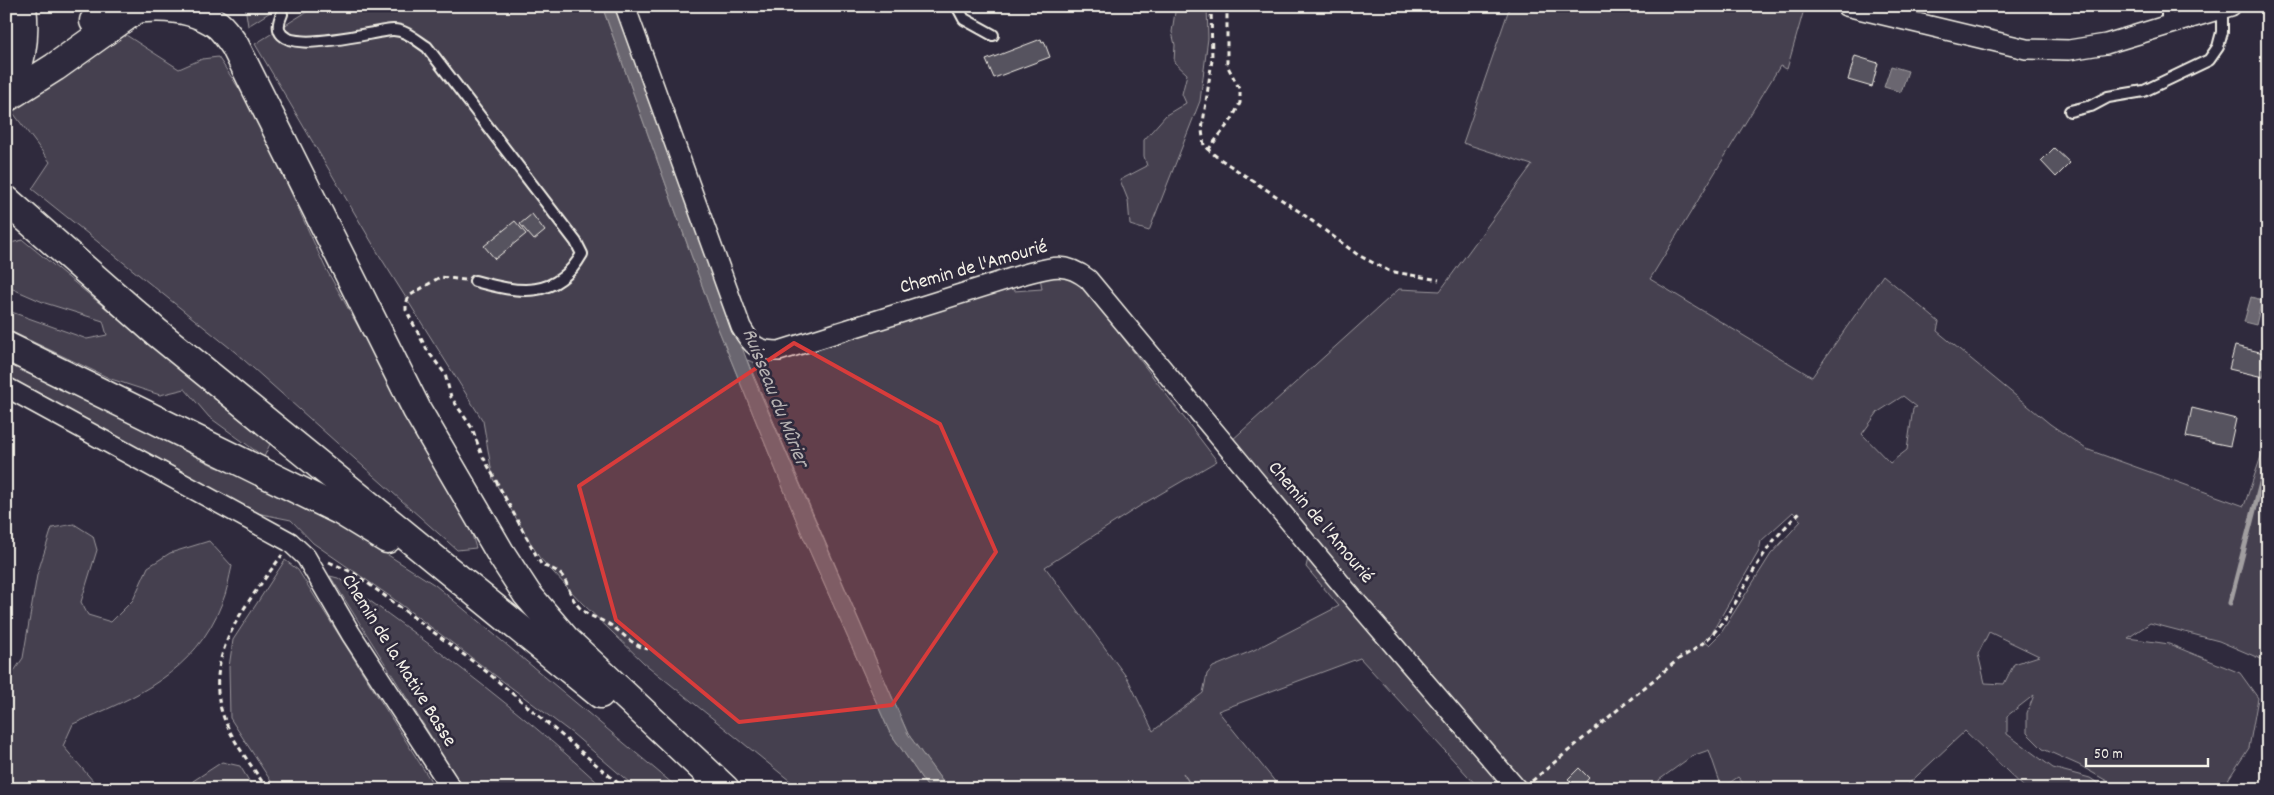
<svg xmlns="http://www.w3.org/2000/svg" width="2274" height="795" viewBox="0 0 2274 795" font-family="Dekko,sans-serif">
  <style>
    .green { fill: #454050; stroke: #9c989c; fill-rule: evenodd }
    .water { fill: #6a6670; stroke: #a19ea0 }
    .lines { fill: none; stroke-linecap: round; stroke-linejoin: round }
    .stream { stroke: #a19ea0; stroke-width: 5 }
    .building { fill: #56525f; stroke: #f4f1e8 }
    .lane-casing { stroke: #f4f1e8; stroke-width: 14 }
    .street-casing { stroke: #f4f1e8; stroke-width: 22 }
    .secondary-casing { stroke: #f4f1e8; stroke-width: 31 }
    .highway-casing { stroke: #f4f1e8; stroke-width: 31 }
    .path { stroke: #f4f1e8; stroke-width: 3; stroke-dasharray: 5 4; stroke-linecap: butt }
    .lane { stroke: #2f2a3d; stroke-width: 10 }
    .street { stroke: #2f2a3d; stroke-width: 19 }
    .secondary { stroke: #2f2a3d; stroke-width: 28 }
    .highway { stroke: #2f2a3d; stroke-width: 28 }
    .marked { fill: #d93c3b; fill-opacity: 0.2; stroke: #d93c3b; stroke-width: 4; stroke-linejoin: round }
    .labels { text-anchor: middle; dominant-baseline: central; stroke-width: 5; stroke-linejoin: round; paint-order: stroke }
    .street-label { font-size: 20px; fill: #f4f1e8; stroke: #2f2a3d }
    .water-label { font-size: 21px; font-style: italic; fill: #b6b2b2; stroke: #2f2a3d }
  </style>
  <rect width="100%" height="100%" fill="#2f2a3d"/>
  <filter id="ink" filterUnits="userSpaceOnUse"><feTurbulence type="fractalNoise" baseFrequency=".02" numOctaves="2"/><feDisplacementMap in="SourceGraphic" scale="10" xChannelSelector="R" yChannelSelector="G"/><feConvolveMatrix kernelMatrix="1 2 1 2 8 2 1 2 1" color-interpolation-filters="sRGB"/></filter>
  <g filter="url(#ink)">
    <g class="green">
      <path d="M245,6H280L248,26Z"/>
      <path d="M316,6H602L713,316L801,532L889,731L929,789H800L644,663L582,603L539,557L493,479L483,421L381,258L255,44Z"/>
      <path d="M1169,6H1207L1208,38L1200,101L1149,231L1130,225L1128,200L1120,180L1147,166L1144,156V140L1166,115L1186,103L1182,94L1187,74L1174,62L1175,45L1172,32L1175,12Z"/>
      <path d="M1510,6H1805L1787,69L1780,66L1650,279L1812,377L1883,275L1939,322L1937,331L2050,424L2086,449L2244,506L2268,436V662L2219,641L2150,623L2128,638L2169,644L2240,673L2258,698L2249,748L2223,787L2121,789L2079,765L2043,749L2027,733V713L2034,695L2007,716V734L2053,768L2090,778L2107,789H2026L1965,731L1903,789H1748L1738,777L1722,788L1709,750L1692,756L1659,780L1660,789H1474L1478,787L1360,658L1218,711L1281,789H1194L1183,773L1193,789H948L908,734L747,360L765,366L768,359L1010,285L1014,291L1042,289L1040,277L1069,275L1085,288L1217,461L1143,504L1045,567L1128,679L1153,731L1203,693L1207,674L1213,667L1254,650L1339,606L1306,567L1312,541L1231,441L1399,289L1440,291L1532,165L1463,143ZM1903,396L1917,407L1913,408L1907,450L1890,463L1862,434L1878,412ZM1793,512L1801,521L1771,554L1721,633L1709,645L1704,641L1711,634L1759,551L1761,541ZM1989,632L2039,656L2014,664L2004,684L1985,683L1978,654Z"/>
      <path d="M126,35L179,69L202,59L218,57L254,111L325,267L469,525L476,548L457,550L235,352L32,189L50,162L11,110Z"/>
      <path d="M23,240L270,444L264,457L209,417L185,389L160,395L111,379L6,329V310L87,339L107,335L103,321L45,303L6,286V244Z"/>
      <path d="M6,360L216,467L260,480L374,546L435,585L679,789H637L573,734L391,597L313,543L291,520L247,511L6,382Z"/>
      <path d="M74,524L93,536L97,550L81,602L88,615L111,622L133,600L148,567L170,553L209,541L232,566C229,578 227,592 222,603C195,673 136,697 73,724L63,746L100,789H6V683L23,658L37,575L52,528Z"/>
      <path d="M285,560L298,570L436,789H276L230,718L229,667L233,640Z"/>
      <path d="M330,576L338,578C429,643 515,706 597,782L595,789H464Z"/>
      <path d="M222,762L240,766L254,789H189L193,781Z"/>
    </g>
    <g class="water">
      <path d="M602,6H619L664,138L752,374L908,734L948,789H929L889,731L801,532L713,316Z"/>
      <path d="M1891,66L1908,71L1901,92L1884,87Z"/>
      <path d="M2251,297L2262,300L2256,325L2244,322Z"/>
    </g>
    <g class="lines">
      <path class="stream" d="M2230,603L2268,456"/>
    </g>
    <g class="building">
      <path d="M1041,39L1042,42L1044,41L1050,57L994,78L986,60Z"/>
      <path d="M1855,56L1878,63L1872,87L1848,80Z"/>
      <path d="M2054,148L2070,163L2056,177L2041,161Z"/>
      <path d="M532,214L545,231L534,240L520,224Z"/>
      <path d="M515,221L526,234L495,259L484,246Z"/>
      <path d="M2235,346L2268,354L2263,377L2229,369Z"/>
      <path d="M2192,408L2236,419L2230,446L2186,437Z"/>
      <path d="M1579,768L1589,778L1579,789L1568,779Z"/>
    </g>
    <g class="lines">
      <g class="lane-casing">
        <g id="lane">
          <path d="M957,6L964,19L993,35"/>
          <path d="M282,14C258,65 374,30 393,30C406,30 416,40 427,47L576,242L582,254C556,300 519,293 475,281"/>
          <path d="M2167,25V6"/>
          <path d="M2070,111L2091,106L2108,97L2144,91L2209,60L2218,47L2222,32V9"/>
        </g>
      </g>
      <g class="street-casing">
        <g id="street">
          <path d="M625,6L741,327C752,346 757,351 779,351L1021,275C1048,268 1064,260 1088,279L1347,591L1517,789"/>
          <path d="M1846,6L2026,49L2069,50L2106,44L2231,6"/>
          <path d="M6,387L290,542L306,557L351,634L452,789"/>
        </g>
      </g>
      <g class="secondary-casing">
        <path id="secondary" d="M6,98L55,67L135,10"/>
      </g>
      <g class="highway-casing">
        <g id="highway">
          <path d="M94,21C131,5 183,0 218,25C224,30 230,39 235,46L417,410L501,554L527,594L566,640L725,789"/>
          <path d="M6,96C21,66 26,40 22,6"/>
          <path d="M6,200L155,331L600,694"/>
          <path d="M6,346L341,511L387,539"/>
        </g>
      </g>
      <g class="path">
        <path d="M1211,6L1212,60L1202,130L1204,146L1217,157L1300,212L1358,255L1389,271L1439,280"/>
        <path d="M1208,150L1232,119L1240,103V90L1227,65V6"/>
        <path d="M465,280L440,277L409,296L406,304V310L427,350L445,374L451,397L472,428L481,453L542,566C573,572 562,589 580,608C588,616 597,618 607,623C622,631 630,645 648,649"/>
        <path d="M329,562L354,573L487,672L625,789"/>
        <path d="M1532,781L1680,658C1729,633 1737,592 1767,550C1777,535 1790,522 1802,510"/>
        <path d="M267,789C251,764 229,738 221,709C205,650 250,600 282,555"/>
      </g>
      <use href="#lane" class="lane"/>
      <use href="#street" class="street"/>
      <use href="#secondary" class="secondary"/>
      <use href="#highway" class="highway"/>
    </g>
  </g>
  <path class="marked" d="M794,343L940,424L996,552L892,705L739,722L616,620L579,486Z"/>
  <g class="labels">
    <g class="street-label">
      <text transform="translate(974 268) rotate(-16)">Chemin de l'Amourié</text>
      <text transform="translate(1320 523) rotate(50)">Chemin de l'Amourié</text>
      <text transform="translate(398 661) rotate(58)">Chemin de la Mative Basse</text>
    </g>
    <g class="water-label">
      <text transform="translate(774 398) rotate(68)">Ruisseau du Mûrier</text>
    </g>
  </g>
  <rect width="2274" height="795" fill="none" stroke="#2f2a3d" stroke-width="25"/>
  <rect x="12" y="12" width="2249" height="770" fill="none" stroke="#f4f1e8" stroke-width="2" filter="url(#ink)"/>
  <path d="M2086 758v8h122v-8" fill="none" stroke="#f4f1e8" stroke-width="2.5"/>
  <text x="2094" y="758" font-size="15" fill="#f4f1e8" stroke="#2f2a3d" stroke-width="4" paint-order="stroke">50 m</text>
</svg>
